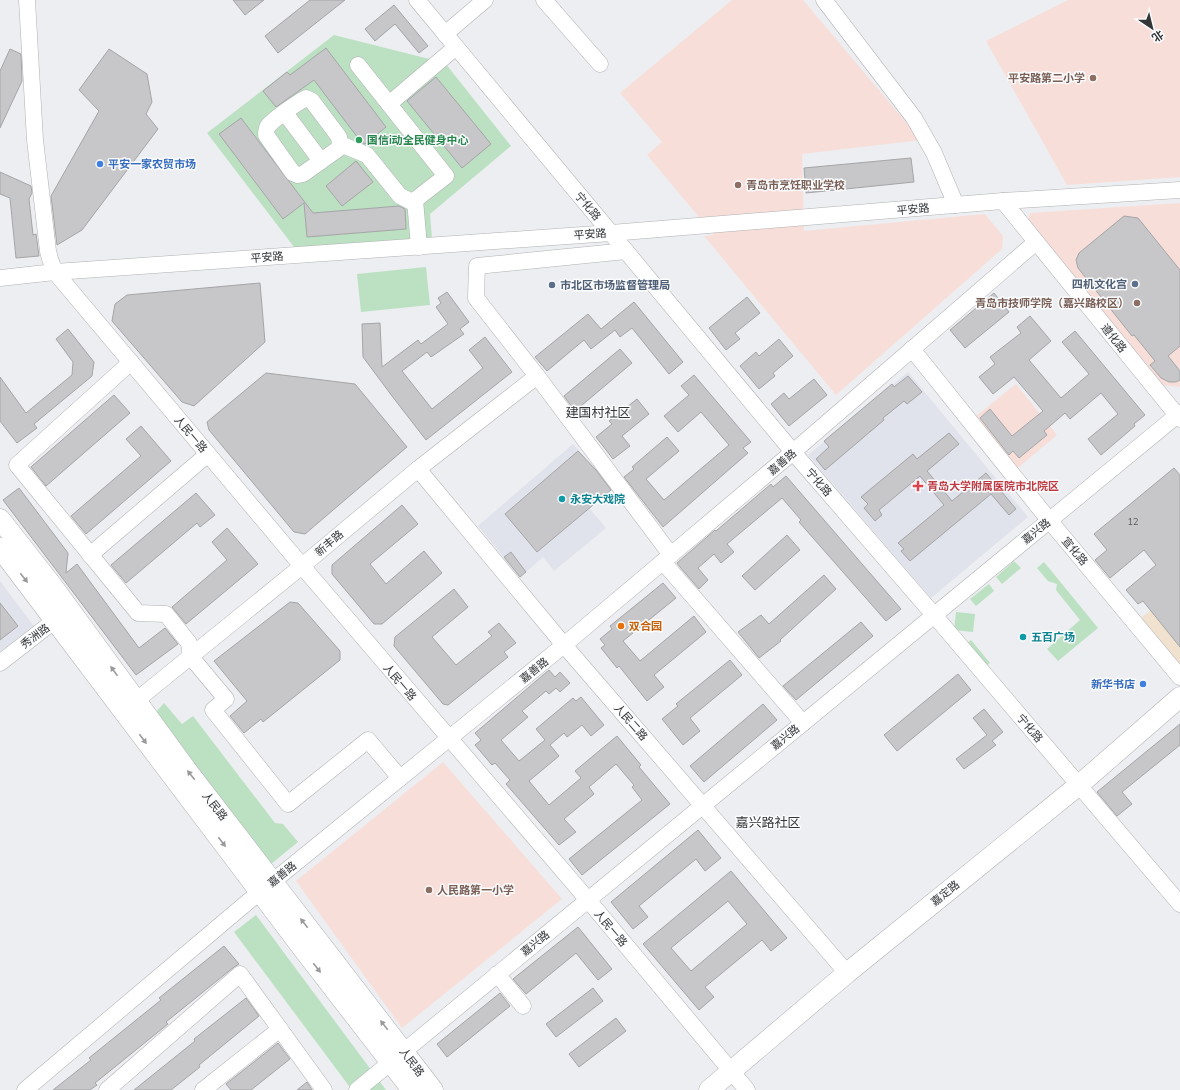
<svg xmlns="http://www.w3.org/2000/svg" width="1180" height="1090" viewBox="0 0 1180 1090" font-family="Mulish,'Noto Sans SC',sans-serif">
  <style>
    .built { fill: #e0e2ec }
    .industrial { fill: #f1e2cf }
    .education { fill: #f8ded9 }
    .green { fill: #bbe1c2 }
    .building { fill: #c7c7c9; stroke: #a5a5a8; fill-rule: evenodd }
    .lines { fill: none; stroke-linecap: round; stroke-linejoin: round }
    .minor-casing { stroke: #b0b1b3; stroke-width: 17 }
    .major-casing { stroke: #b0b1b3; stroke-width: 21 }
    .minor { stroke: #fff; stroke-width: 16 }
    .major { stroke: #fff; stroke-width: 20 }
    .oneway { fill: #9a9a9a }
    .education-dot { fill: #8d6e63; stroke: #fbfcfe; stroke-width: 1.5 }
    .leisure-dot { fill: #2e9e5b; stroke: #fbfcfe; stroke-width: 1.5 }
    .shop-dot { fill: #3f7fe0; stroke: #fbfcfe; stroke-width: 1.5 }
    .service-dot { fill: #5c6f8a; stroke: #fbfcfe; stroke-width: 1.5 }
    .health-dot { fill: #e0444e; stroke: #fbfcfe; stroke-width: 1.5 }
    .culture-dot { fill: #0f9aa8; stroke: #fbfcfe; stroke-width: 1.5 }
    .food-dot { fill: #e8710a; stroke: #fbfcfe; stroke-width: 1.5 }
    .labels { text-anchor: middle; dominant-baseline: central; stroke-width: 3; stroke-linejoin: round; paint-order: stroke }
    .number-label { font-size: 9px; fill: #595a5b }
    .education-label { font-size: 11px; font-weight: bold; fill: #785e54; stroke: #fbfcfe; text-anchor: end }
    .leisure-label { font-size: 11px; font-weight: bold; fill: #27864d; stroke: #fbfcfe; text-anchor: start }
    .shop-label { font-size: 11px; font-weight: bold; fill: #366cbe; stroke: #fbfcfe; text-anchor: start }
    .street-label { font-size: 11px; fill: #343536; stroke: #fbfcfe }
    .service-label { font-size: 11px; font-weight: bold; fill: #4e5e75; stroke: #fbfcfe; text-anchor: end }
    .health-label { font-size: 11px; font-weight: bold; fill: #be3a42; stroke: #fbfcfe; text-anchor: start }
    .culture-label { font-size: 11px; font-weight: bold; fill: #0d838f; stroke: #fbfcfe; text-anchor: start }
    .food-label { font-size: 11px; font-weight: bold; fill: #c56008; stroke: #fbfcfe; text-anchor: start }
    .quarter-label { font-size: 13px; fill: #343536; stroke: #fbfcfe }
  </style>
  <rect width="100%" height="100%" fill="#edeef1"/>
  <g class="built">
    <path d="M908,372L1028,517L931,598L808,455Z"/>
    <path d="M573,444L612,489L589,508L606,528L554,571L543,557L520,577L478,526Z"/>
    <path d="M0,581L42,637L0,668Z"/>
  </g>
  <path class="industrial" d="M1180,586V664L1141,618Z"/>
  <g class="education">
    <path d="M732,0H803L921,140L802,154L804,231L985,214L1003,236L1002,249L836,395L704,236L714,235L647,155L662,142L620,93Z"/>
    <path d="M1068,0H1180V177L1067,185L986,41Z"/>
    <path d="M1180,203V387L1162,385L1028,221L1030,213Z"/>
    <path d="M1016,384L1057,435L1013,472L971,420Z"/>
    <path d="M443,762L562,899L402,1028L296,881Z"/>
  </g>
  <g class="green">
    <path d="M334,35L445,63L511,146L430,214L432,239L294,247L207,133Z"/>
    <path d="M426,267L430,305L361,312L357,274Z"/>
    <path d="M1014,561L1021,568L1002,584L996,577Z"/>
    <path d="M1044,562L1098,628L1058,661L1047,649L1080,620L1056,590L1057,584L1048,581L1037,568Z"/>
    <path d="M989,584L994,591L976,606L970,599Z"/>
    <path d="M956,612L975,614L973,632L954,630Z"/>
    <path d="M971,640L990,663L985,667L966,644Z"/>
    <path d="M164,703L182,724L193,716L275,823L283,824L298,842L271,864L155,713Z"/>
    <path d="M256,915L386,1090H352L234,932Z"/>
  </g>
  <g class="building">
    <path d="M233,0H264L245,15Z"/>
    <path d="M310,0H345L278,53L265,36Z"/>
    <path d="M394,5L428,46L419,53L395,24L375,41L365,29Z"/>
    <path d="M326,48L386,127L365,144L361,142L314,80L276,107L263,91L287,72L290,75Z"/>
    <path d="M10,49L21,54L22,81L0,128V71Z"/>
    <path d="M109,49L147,74L152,102L146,114L158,129L82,230L57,245L51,196L99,111L79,90Z"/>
    <path d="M436,77L491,144L462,168L407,101Z"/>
    <path d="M241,118L313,213L399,206L405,209L406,229L307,237L304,203L283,219L219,134Z"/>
    <path d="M911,158L914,182L806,193L804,168Z"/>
    <path d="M356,161L373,182L342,206L326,186Z"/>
    <path d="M0,172L31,186L32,193L29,199L33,235L36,234L39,256L16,258L10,198L0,194Z"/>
    <path d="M1124,216L1138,218L1180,270V346L1168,356L1180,371V380L1176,382H1169L1161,378L1150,365L1155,361L1134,335L1132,336L1078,268L1076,260L1079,253Z"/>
    <path d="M260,283L265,342L194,406L182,402L112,321L115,304L127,295Z"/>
    <path d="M447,292L469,322L460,329L464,334L431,357L427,352L402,371L432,409L483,368L469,350L485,337L512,372L426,440L392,396L363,357L362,324L380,323L382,367L418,340L421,344L448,324L436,307L441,303L438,298Z"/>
    <path d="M994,293L1009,312L965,348L950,330Z"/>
    <path d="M747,297L760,313L735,333L740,339L726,350L709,328Z"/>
    <path d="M634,302L683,362L669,374L632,328L620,337L615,330L591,349L584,340L547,371L535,357L588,314L601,329Z"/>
    <path d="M1030,316L1051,341L1029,360L1061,398L1089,374L1062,342L1075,331L1145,415L1134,424L1135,426L1101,455L1088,439L1118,414L1101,393L1070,419L1065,413L1044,431L1047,435L1019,458L1013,451L1009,455L980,418L990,409L1012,436L1043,411L1014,377L993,394L979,377L995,364L990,357L1021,333L1017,327Z"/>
    <path d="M68,329L94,362L92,376L34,424L37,428L17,443L0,421V377L26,413L72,375L73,362L56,339Z"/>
    <path d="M779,339L793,356L773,373L775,376L759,389L740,366L756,352L759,356Z"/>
    <path d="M620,349L632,363L575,411L564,396Z"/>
    <path d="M266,373L355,384L407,447L305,534L294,532L209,430L207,422Z"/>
    <path d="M694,375L751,442L743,448L748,453L663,527L624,477L634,469L632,467L667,437L679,451L646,479L664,500L729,445L701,412L678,432L664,416L689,395L681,386Z"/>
    <path d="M908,376L922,392L907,404L904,401L883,418L884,420L825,470L816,459L829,447L824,441L892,384L894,387Z"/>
    <path d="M814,379L827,395L789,426L771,404L784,393L789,399Z"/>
    <path d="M114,395L130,413L46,486L31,467Z"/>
    <path d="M637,399L649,414L622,436L630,446L613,459L596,437L612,424L609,421Z"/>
    <path d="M141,426L171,461L86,534L71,516L141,456L126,439Z"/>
    <path d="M949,433L959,444L927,471L952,501L986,473L1016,509L1009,515L991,494L910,561L901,551L904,549L898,543L944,505L920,476L879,510L882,515L875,521L864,508L868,504L861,497L913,454L917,459Z"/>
    <path d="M578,451L596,470L611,490L537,552L505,514Z"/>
    <path d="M1174,468L1180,475V647L1143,601L1138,604L1126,590L1156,565L1144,550L1110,578L1095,560L1107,550L1094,534Z"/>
    <path d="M786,476L901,609L886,621L799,522L801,520L782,498L727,544L734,552L721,563L714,554L698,568L708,580L699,589L680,567L677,563L715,530L716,531L771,484L773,487Z"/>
    <path d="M19,488L68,553L66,573L77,564L139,648L165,628L178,644L136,675L3,500Z"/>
    <path d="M196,493L215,515L200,527L197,523L126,583L111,565Z"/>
    <path d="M402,505L418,524L370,564L386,584L424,551L442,573L382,624H374L332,574V565Z"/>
    <path d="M227,528L258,564L186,624L172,607L227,560L212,542Z"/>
    <path d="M787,535L800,550L755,590L742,576Z"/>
    <path d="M511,552L526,572L520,577L504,557Z"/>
    <path d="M824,575L836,589L780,640L781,641L759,658L738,632L761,615L769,624Z"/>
    <path d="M663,583L676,598L623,641L640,661L694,616L706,632L654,675L664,687L647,701L619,666L617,668L601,648L605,645L600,639L612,629L610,626Z"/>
    <path d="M454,589L468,607L432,637L456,665L492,636L488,632L499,623L516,643L504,652L508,657L448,705L443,704L394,646L395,637Z"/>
    <path d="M290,602L298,603L340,651V660L263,722L261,719L244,733L230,716L247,701L214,661Z"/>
    <path d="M0,603L18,626L0,640Z"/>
    <path d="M861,622L873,636L796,700L783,686Z"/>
    <path d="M730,660L742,675L690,718L700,731L683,745L662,719L678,706L676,704Z"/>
    <path d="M549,670L555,677L560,672L570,683L560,692L556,688L549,694L546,691L522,711L528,717L501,740L519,761L545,740L536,729L573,698L576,701L581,697L604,725L591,736L582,725L567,737L564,733L550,745L559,756L529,781L549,805L581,778L575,771L617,736L641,765L639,767L670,804L582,875L569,859L642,800L632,787L634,785L616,764L589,787L594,794L564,819L576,832L559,845L506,784L510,780L495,763L492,765L475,745L481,740L475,733Z"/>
    <path d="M958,674L971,690L897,751L884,735Z"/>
    <path d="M763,704L777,720L704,782L690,766Z"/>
    <path d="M984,709L1003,732L992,741L996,745L964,769L956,759L987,735L973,718Z"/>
    <path d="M1180,724V745L1122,792L1132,804L1117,816L1097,792Z"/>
    <path d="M698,830L721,858L705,871L696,859L639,906L648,917L633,929L611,902Z"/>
    <path d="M731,871L787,938L771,951L762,940L705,987L714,997L699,1010L643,944ZM728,901L747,924L691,971L671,948Z"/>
    <path d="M578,927L612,969L598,980L576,953L526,994L513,979Z"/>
    <path d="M224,946L239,964L234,967L166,1022L168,1024L95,1083L97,1085L90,1090H53L91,1060L89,1058L161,1000L159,998Z"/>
    <path d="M593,988L603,1001L556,1037L546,1024Z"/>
    <path d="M500,993L510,1006L447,1057L437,1044Z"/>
    <path d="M246,998L259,1016L199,1065L200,1067L171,1090H134L195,1041L194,1039Z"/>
    <path d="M616,1018L626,1031L579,1067L569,1054Z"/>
    <path d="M278,1043L290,1059L251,1090H231L226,1084Z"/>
    <path d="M307,1082L312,1090H297Z"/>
  </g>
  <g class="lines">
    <g class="minor-casing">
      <g id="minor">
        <path d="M27,0L35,140L48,251L50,259L55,272L302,566L588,900L747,1090"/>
        <path d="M417,0L793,452L934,615L1180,904"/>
        <path d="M544,0L600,64"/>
        <path d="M824,0L914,118L934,153L956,205"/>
        <path d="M445,34L485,0"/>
        <path d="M306,98L312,101L339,137L340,144L338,149L303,174L298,175L293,173L266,135C266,132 266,129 268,126C275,118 297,103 306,98Z"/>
        <path d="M389,104L456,47"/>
        <path d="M285,113L321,161"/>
        <path d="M340,144L367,155L400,196L410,201L415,200L446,176L358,65"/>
        <path d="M415,200L419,247"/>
        <path d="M1003,201L1180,419"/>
        <path d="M626,251L477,266L476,298L537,376L671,555"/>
        <path d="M0,278L55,272L611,233L1003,201L1180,190"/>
        <path d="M912,349L1049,520L1180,677"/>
        <path d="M131,362L17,465L138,613L166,614L189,643L191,657L226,699L213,710L288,804L368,740L400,778"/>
        <path d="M418,469L564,645L847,973"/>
        <path d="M90,555L208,454"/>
        <path d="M663,562L803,723"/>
        <path d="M0,663L63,614"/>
        <path d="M127,708L302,566L418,469L537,376"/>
        <path d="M497,974L523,1006"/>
        <path d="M25,1090L250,900L564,645L793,452L1036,242"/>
        <path d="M107,1090L240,974L324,1090"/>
        <path d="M203,1090L280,1029"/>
        <path d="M357,1090L1180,413"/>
      </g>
    </g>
    <g class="major-casing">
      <g id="major">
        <path d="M0,519L51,584L186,769L433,1090"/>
        <path d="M0,548L306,953L412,1090"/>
        <path d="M709,1090L847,973L1079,785L1180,697"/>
      </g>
    </g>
    <use href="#minor" class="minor"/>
    <use href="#major" class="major"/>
  </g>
  <defs><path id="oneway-solid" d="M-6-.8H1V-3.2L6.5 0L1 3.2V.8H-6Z"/></defs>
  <g class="oneway">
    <use href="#oneway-solid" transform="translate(24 578) rotate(52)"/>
    <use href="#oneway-solid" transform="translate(114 671) rotate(-126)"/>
    <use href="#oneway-solid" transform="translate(143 739) rotate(53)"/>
    <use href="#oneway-solid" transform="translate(191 775) rotate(-128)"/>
    <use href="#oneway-solid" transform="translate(222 842) rotate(53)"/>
    <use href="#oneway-solid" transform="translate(304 923) rotate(-128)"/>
    <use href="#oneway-solid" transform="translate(317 968) rotate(52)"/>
    <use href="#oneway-solid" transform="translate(384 1025) rotate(-128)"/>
  </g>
  <g class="education-dot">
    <circle cx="1093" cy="78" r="4"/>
    <circle cx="738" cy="185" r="4"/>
    <circle cx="1137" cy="303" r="4"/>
    <circle cx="429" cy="890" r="4"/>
  </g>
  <circle class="leisure-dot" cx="359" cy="140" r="4"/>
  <g class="shop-dot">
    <circle cx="100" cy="164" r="4"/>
    <circle cx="1143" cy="684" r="4"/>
  </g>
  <g class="service-dot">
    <circle cx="1135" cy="284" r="4"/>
    <circle cx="552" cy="285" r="4"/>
  </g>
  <path class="health-dot" d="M916 480h4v4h4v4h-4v4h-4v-4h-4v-4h4z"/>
  <g class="culture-dot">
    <circle cx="562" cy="499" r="4"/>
    <circle cx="1023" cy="637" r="4"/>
  </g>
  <circle class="food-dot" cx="621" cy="626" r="4"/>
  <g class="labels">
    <g class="number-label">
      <text x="1133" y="521">12</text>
    </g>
    <g class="education-label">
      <text x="1085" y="78">平安路第二小学</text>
      <text x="746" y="185" text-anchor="start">青岛市烹饪职业学校</text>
      <text x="1129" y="303">青岛市技师学院（嘉兴路校区）</text>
      <text x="437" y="890" text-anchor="start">人民路第一小学</text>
    </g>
    <g class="leisure-label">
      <text x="367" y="140">国信i动全民健身中心</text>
    </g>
    <g class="shop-label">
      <text x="108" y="164">平安一家农贸市场</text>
      <text x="1135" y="684" text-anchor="end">新华书店</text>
    </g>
    <g class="street-label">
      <text transform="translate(588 206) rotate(50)">宁化路</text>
      <text transform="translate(913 209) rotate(-5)">平安路</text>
      <text transform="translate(590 234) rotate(-4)">平安路</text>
      <text transform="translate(267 257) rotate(-4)">平安路</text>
      <text transform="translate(1114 338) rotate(51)">遵化路</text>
      <text transform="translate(191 434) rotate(50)">人民一路</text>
      <text transform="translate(782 462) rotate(-40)">嘉善路</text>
      <text transform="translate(819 482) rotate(49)">宁化路</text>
      <text transform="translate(1036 531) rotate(-39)">嘉兴路</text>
      <text transform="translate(329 543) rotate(-40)">新丰路</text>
      <text transform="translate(1075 551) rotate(50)">宣化路</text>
      <text transform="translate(35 636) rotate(-37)">秀洲路</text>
      <text transform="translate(534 670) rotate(-39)">嘉善路</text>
      <text transform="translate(400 682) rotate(50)">人民一路</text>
      <text transform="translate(631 722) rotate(49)">人民二路</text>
      <text transform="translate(1030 728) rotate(50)">宁化路</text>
      <text transform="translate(785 737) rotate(-39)">嘉兴路</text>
      <text transform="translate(215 806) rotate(52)">人民路</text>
      <text transform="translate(282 874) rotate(-39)">嘉善路</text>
      <text transform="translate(945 893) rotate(-39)">嘉定路</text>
      <text transform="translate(611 928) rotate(50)">人民一路</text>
      <text transform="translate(535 943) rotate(-39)">嘉兴路</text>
      <text transform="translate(412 1062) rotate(53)">人民路</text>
    </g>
    <g class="service-label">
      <text x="1127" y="284">四机文化宫</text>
      <text x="560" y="285" text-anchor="start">市北区市场监督管理局</text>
    </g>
    <g class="health-label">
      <text x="927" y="486">青岛大学附属医院市北院区</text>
    </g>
    <g class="culture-label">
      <text x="570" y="499">永安大戏院</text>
      <text x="1031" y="637">五百广场</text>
    </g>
    <g class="food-label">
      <text x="629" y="626">双合园</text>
    </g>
    <g class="quarter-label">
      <text x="598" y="412">建国村社区</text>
      <text x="768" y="822">嘉兴路社区</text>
    </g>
  </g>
  <g transform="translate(1152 28) rotate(145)" stroke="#fbfcfe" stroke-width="3" paint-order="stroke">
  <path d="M0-3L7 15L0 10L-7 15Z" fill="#343536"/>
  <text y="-6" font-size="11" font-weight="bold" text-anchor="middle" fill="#343536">北</text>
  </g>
</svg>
